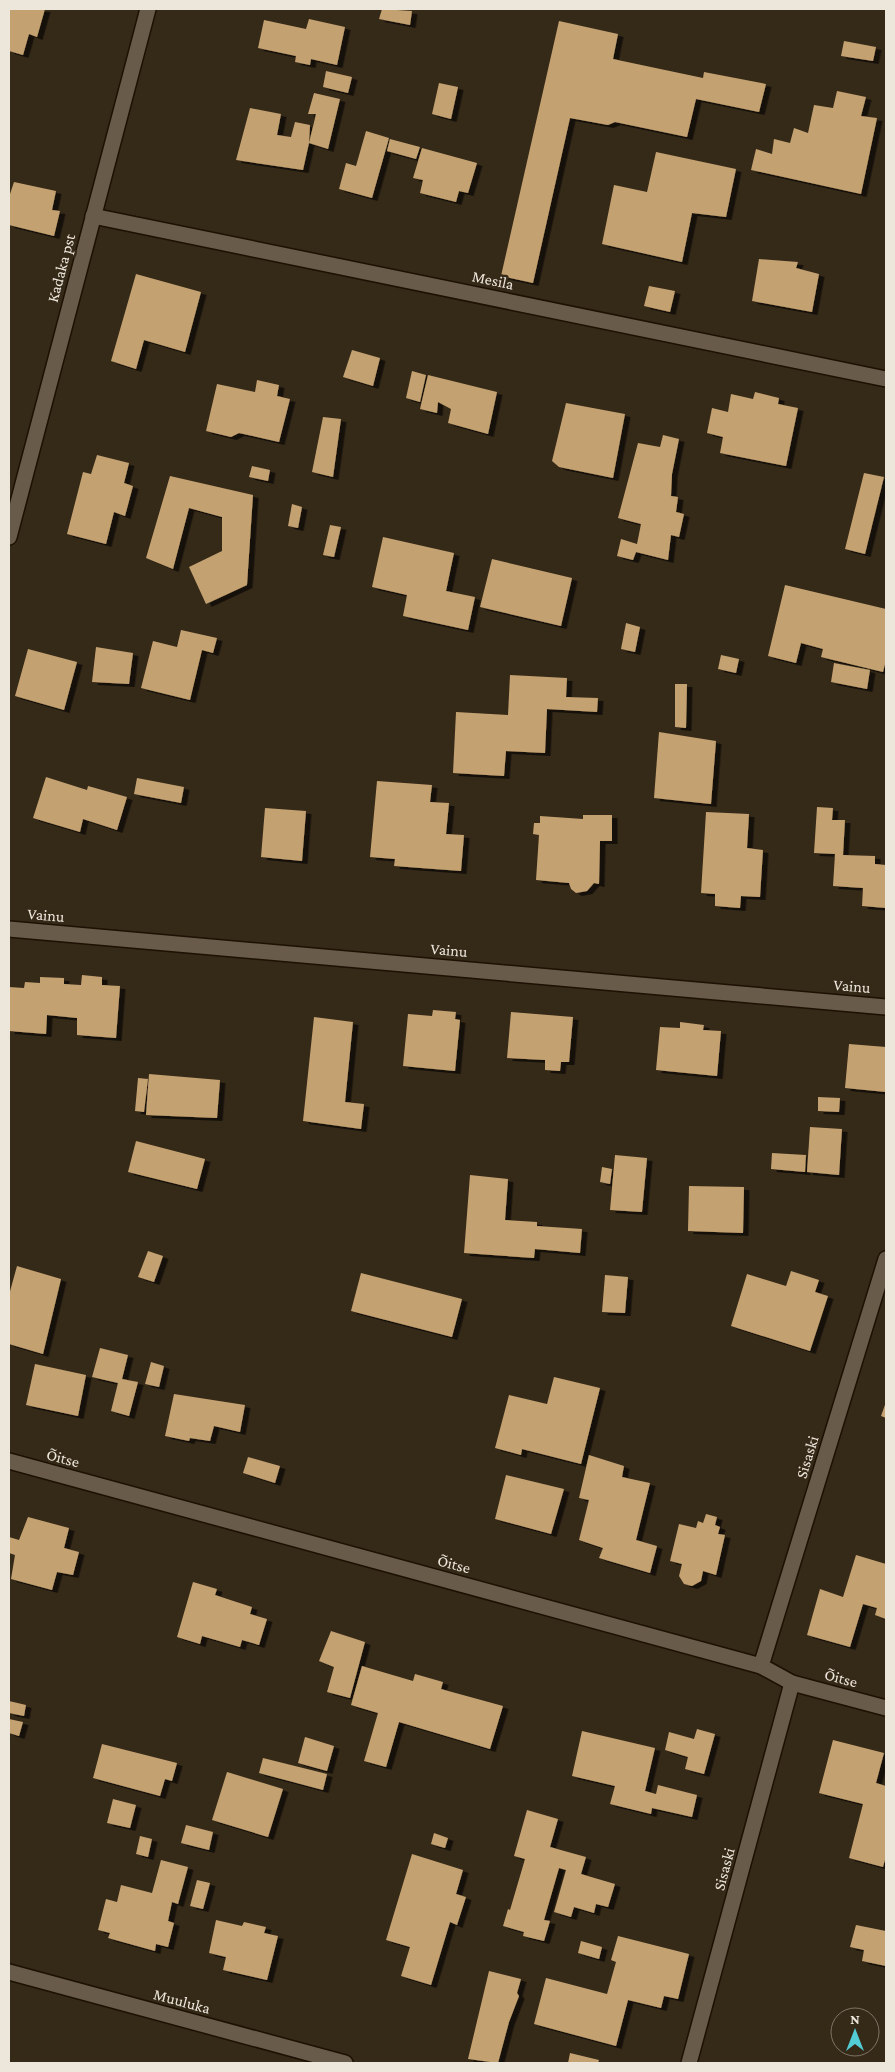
<svg xmlns="http://www.w3.org/2000/svg" width="895" height="2072" viewBox="0 0 895 2072" font-family="'Crimson Pro',serif">
  <style>
    .building { fill: #c4a171; filter: url(#shadow) }
    .lines { fill: none; stroke-linecap: round; stroke-linejoin: round }
    .street-casing { stroke: #1c1103; stroke-width: 18 }
    .secondary-casing { stroke: #1c1103; stroke-width: 18 }
    .street { stroke: #695b49; stroke-width: 15 }
    .secondary { stroke: #695b49; stroke-width: 15 }
    .labels { text-anchor: middle; dominant-baseline: central; stroke-width: 5; stroke-linejoin: round; paint-order: stroke }
    .street-label { font-size: 16px; fill: #ede6db; stroke: #352918 }
  </style>
  <defs>
    <filter id="shadow"><feDropShadow dx="5.5" dy="3" stdDeviation="0" flood-color="#0009"/></filter>
  </defs>
  <rect width="100%" height="100%" fill="#352918"/>
  <g class="building">
    <path d="M9,9H45L37,37L29,34L23,55L9,51Z"/>
    <path d="M382,9L412,11L410,25L379,19Z"/>
    <path d="M309,19L345,27L337,65L311,59L310,65L295,62L296,56L258,48L264,20L306,29Z"/>
    <path d="M559,21L618,34L613,59L703,78L704,72L766,84L759,112L696,99L687,137L615,122L608,125L570,118L533,283L501,276Z"/>
    <path d="M844,41L876,47L873,61L841,56Z"/>
    <path d="M326,71L352,77L348,93L323,87Z"/>
    <path d="M439,83L458,87L451,119L432,114Z"/>
    <path d="M837,91L866,97L861,116L877,118L861,194L751,170L756,149L772,154L774,139L790,143L794,128L808,133L814,105L833,108Z"/>
    <path d="M314,93L340,99L328,149L309,143L316,114H308Z"/>
    <path d="M250,108L281,114L277,135L291,137L295,122L310,125L309,143L303,170L236,160Z"/>
    <path d="M366,131L389,138L372,198L339,189L346,163L356,166Z"/>
    <path d="M390,139L420,147L416,159L387,151Z"/>
    <path d="M422,148L477,163L468,193L459,191L456,202L420,193L423,180L413,178Z"/>
    <path d="M656,152L736,169L726,217L692,213L682,262L602,244L614,185L647,192Z"/>
    <path d="M14,182L56,191L52,210L60,211L54,236L9,225V197Z"/>
    <path d="M759,259L798,262L796,268L819,274L812,312L752,301Z"/>
    <path d="M136,274L201,292L185,352L144,340L136,369L111,361Z"/>
    <path d="M649,286L675,291L670,312L644,306Z"/>
    <path d="M352,350L380,358L373,386L343,377Z"/>
    <path d="M412,371L426,375L420,402L406,398Z"/>
    <path d="M428,375L497,392L488,434L448,423L451,409L438,402L437,413L420,409Z"/>
    <path d="M257,380L279,385L277,396L290,399L279,442L239,433L231,437L206,431L217,384L255,392Z"/>
    <path d="M755,392L779,398L778,404L798,408L786,466L720,453L723,437L707,433L712,408L728,412L731,394L753,399Z"/>
    <path d="M566,403L625,414L613,478L559,467L552,461Z"/>
    <path d="M323,417L341,419L333,477L312,472Z"/>
    <path d="M663,435L679,439L672,474L671,496L678,497L676,512L684,514L679,537L671,535L668,560L636,552L633,560L617,556L621,539L637,544L641,524L618,518L638,443L660,447Z"/>
    <path d="M97,455L129,463L124,483L133,486L125,516L114,512L106,544L67,534L83,472L91,474Z"/>
    <path d="M252,466L270,470L268,481L249,477Z"/>
    <path d="M864,473L884,477L865,554L845,549Z"/>
    <path d="M170,476L253,495L247,585L206,604L189,567L222,551V517L189,508L173,569L146,558Z"/>
    <path d="M292,504L302,507L298,528L288,526Z"/>
    <path d="M330,525L341,527L334,557L323,555Z"/>
    <path d="M383,537L454,553L446,591L475,597L468,630L403,616L407,595L372,587Z"/>
    <path d="M492,559L572,578L561,626L480,607Z"/>
    <path d="M785,585L886,609V660L883,672L821,657L823,649L801,643L796,663L768,656Z"/>
    <path d="M626,623L640,627L635,652L621,649Z"/>
    <path d="M181,630L217,638L213,653L202,650L190,700L141,688L153,641L177,647Z"/>
    <path d="M96,647L133,653L129,684L92,682Z"/>
    <path d="M28,649L77,662L64,710L15,696Z"/>
    <path d="M721,655L739,659L736,673L718,669Z"/>
    <path d="M834,663L870,670L867,689L831,682Z"/>
    <path d="M510,675L567,678L566,697L598,698L597,712L547,709L545,753L506,751L504,776L453,773L456,712L508,715Z"/>
    <path d="M675,684H687L686,728L675,727Z"/>
    <path d="M659,732L716,741L711,804L654,798Z"/>
    <path d="M46,777L87,790L88,786L127,797L117,830L83,819L80,832L33,818Z"/>
    <path d="M137,778L184,787L181,803L134,794Z"/>
    <path d="M377,781L432,785L430,802L449,803L446,834L464,835L461,871L394,866L395,859L370,857Z"/>
    <path d="M817,807L833,808L832,820H845L843,855L875,856V864L886,865V908L862,906L863,888L833,886L835,854L814,853Z"/>
    <path d="M265,808L306,811L302,861L261,857Z"/>
    <path d="M706,812L749,814L747,848L763,850L760,897L741,896L740,908L715,906V894L701,893Z"/>
    <path d="M583,815H612V841H600L599,884L594,883L587,891L576,893L571,889L569,883L536,880L539,835L533,834L534,823H540V816L583,819Z"/>
    <path d="M82,975L102,977V985L120,986L116,1038L77,1035V1018L47,1015L46,1034L9,1031V987L24,988L25,982L40,983V977L64,978V984L81,985Z"/>
    <path d="M433,1010L456,1012L455,1019L460,1020L455,1071L403,1066L408,1014L432,1016Z"/>
    <path d="M511,1012L573,1017L569,1062H561L560,1071L545,1070V1060L507,1058Z"/>
    <path d="M314,1017L353,1022L345,1102L364,1104L361,1129L303,1121Z"/>
    <path d="M680,1022L704,1025L703,1030L721,1031L717,1076L656,1070L660,1027L680,1028Z"/>
    <path d="M849,1044L886,1047V1092L845,1088Z"/>
    <path d="M149,1074L220,1080L217,1118L146,1115Z"/>
    <path d="M138,1078L148,1079L144,1112L135,1111Z"/>
    <path d="M818,1097L840,1098L839,1112L818,1111Z"/>
    <path d="M810,1127L842,1129L839,1175L807,1172Z"/>
    <path d="M136,1141L205,1159L197,1189L128,1172Z"/>
    <path d="M772,1153L806,1155L805,1172L771,1169Z"/>
    <path d="M615,1155L647,1158L642,1212L610,1210Z"/>
    <path d="M602,1167L612,1169L610,1184L600,1182Z"/>
    <path d="M470,1175L508,1179L505,1220L537,1222V1226L582,1229L580,1253L535,1249L534,1258L464,1253Z"/>
    <path d="M689,1186L744,1187L743,1233L688,1231Z"/>
    <path d="M148,1251L163,1256L154,1282L138,1277Z"/>
    <path d="M17,1266L61,1279L43,1354L9,1344V1295Z"/>
    <path d="M791,1271L819,1280L815,1292L828,1296L810,1351L731,1326L747,1274L786,1286Z"/>
    <path d="M361,1273L462,1299L452,1337L351,1311Z"/>
    <path d="M605,1275L628,1277L625,1313L602,1312Z"/>
    <path d="M100,1348L128,1355L122,1379L138,1382L129,1416L111,1411L118,1383L92,1377Z"/>
    <path d="M151,1362L164,1366L159,1387L145,1384Z"/>
    <path d="M35,1364L86,1375L78,1416L26,1405Z"/>
    <path d="M554,1377L600,1388L581,1464L522,1449L521,1455L495,1448L509,1395L547,1404Z"/>
    <path d="M174,1394L245,1405L240,1432L214,1426L210,1441L190,1438L189,1441L165,1436Z"/>
    <path d="M886,1402V1418L881,1416Z"/>
    <path d="M589,1455L624,1466L622,1477L650,1483L636,1540L657,1546L650,1573L599,1558L603,1548L579,1540L589,1500L579,1498Z"/>
    <path d="M248,1457L280,1466L275,1483L243,1473Z"/>
    <path d="M506,1475L564,1489L551,1534L495,1519Z"/>
    <path d="M706,1514L717,1517L715,1525L720,1527L718,1534L725,1535L716,1575L703,1571L701,1581L692,1586L684,1584L679,1576L682,1564L670,1561L679,1524L696,1528L698,1521L703,1523Z"/>
    <path d="M28,1517L69,1528L64,1548L79,1552L73,1575L57,1572L52,1590L11,1579L15,1555L9,1553V1537L19,1540Z"/>
    <path d="M856,1555L886,1564V1619L875,1615L877,1608L863,1604L850,1647L807,1635L820,1589L843,1597Z"/>
    <path d="M193,1582L217,1589L215,1595L252,1607L250,1614L267,1619L259,1645L242,1640L240,1647L202,1636L200,1644L177,1637Z"/>
    <path d="M331,1631L365,1642L350,1698L327,1692L334,1667L319,1661Z"/>
    <path d="M362,1666L413,1681L415,1674L443,1682L441,1689L503,1706L490,1749L399,1722L386,1767L364,1761L378,1713L351,1705Z"/>
    <path d="M9,1701L26,1705L24,1716L9,1713Z"/>
    <path d="M9,1719L23,1722L19,1736L9,1733Z"/>
    <path d="M697,1729L715,1734L704,1774L685,1769L688,1757L665,1750L669,1732L694,1739Z"/>
    <path d="M582,1731L655,1748L645,1791L656,1794L658,1785L697,1795L692,1817L652,1808L651,1814L610,1804L615,1786L572,1776Z"/>
    <path d="M305,1737L334,1746L327,1771L298,1763Z"/>
    <path d="M833,1740L884,1753L876,1783L886,1786V1856L883,1867L849,1858L863,1804L819,1793Z"/>
    <path d="M102,1744L177,1763L172,1781L165,1779L160,1796L93,1778Z"/>
    <path d="M263,1758L327,1774L323,1790L259,1773Z"/>
    <path d="M227,1772L283,1789L268,1837L212,1820Z"/>
    <path d="M113,1799L136,1805L130,1828L107,1823Z"/>
    <path d="M527,1810L558,1819L550,1847L586,1857L581,1874L615,1884L608,1907L596,1904L594,1913L574,1907L571,1917L554,1912L566,1870L559,1868L544,1920L550,1921L544,1941L523,1936L524,1932L503,1926L508,1909L510,1910L525,1859L514,1856Z"/>
    <path d="M186,1825L213,1832L209,1850L181,1843Z"/>
    <path d="M434,1833L448,1838L445,1848L431,1844Z"/>
    <path d="M140,1836L152,1839L148,1857L136,1854Z"/>
    <path d="M412,1854L463,1870L456,1894L466,1897L457,1925L450,1922L431,1985L401,1976L410,1947L386,1940Z"/>
    <path d="M161,1860L188,1867L178,1904L172,1902L168,1921L174,1923L168,1947L156,1944L155,1951L108,1938L110,1933L98,1930L106,1899L117,1902L121,1885L152,1893Z"/>
    <path d="M197,1880L210,1883L203,1909L190,1906Z"/>
    <path d="M216,1920L242,1926L244,1922L266,1927L264,1933L278,1936L267,1980L223,1970L226,1957L209,1953Z"/>
    <path d="M856,1925L886,1931V1966L862,1961L864,1950L850,1947Z"/>
    <path d="M618,1936L689,1954L678,1999L664,1996L661,2008L628,2000L616,2046L534,2024L546,1978L607,1994L616,1962L611,1960Z"/>
    <path d="M581,1941L602,1947L599,1959L578,1953Z"/>
    <path d="M489,1971L521,1979L517,1993L519,1996L509,2022L498,2063L468,2059Z"/>
    <path d="M570,2053L599,2060L598,2063H568Z"/>
  </g>
  <g class="lines">
    <g class="street-casing">
      <g id="street">
        <path d="M93,216L886,379"/>
        <path d="M9,929L886,1007"/>
        <path d="M9,1461L761,1666L792,1683L886,1708"/>
        <path d="M761,1666L886,1259"/>
        <path d="M9,1972L345,2063"/>
        <path d="M689,2063L792,1683"/>
      </g>
    </g>
    <g class="secondary-casing">
      <path id="secondary" d="M9,537L148,9"/>
    </g>
    <use href="#street" class="street"/>
    <use href="#secondary" class="secondary"/>
  </g>
  <g class="labels">
    <g class="street-label">
      <text transform="translate(61 268) rotate(-75)">Kadaka pst</text>
      <text transform="translate(493 280) rotate(12)">Mesila</text>
      <text transform="translate(46 915) rotate(5)">Vainu</text>
      <text transform="translate(449 950) rotate(5)">Vainu</text>
      <text transform="translate(852 986) rotate(5)">Vainu</text>
      <text transform="translate(807 1457) rotate(-73)">Sisaski</text>
      <text transform="translate(63 1458) rotate(15)">Õitse</text>
      <text transform="translate(454 1564) rotate(15)">Õitse</text>
      <text transform="translate(841 1678) rotate(15)">Õitse</text>
      <text transform="translate(724 1869) rotate(-75)">Sisaski</text>
      <text transform="translate(182 2001) rotate(15)">Muuluka</text>
    </g>
  </g>
  <rect width="895" height="2072" fill="none" stroke="#ede6db" stroke-width="20"/>
  <g transform="translate(855 2032)"><circle r="24" fill="#352918" stroke="#7f7566"/>
  <path d="M0-4L9 19L0 12L-9 19Z" fill="#52ccd5"/>
  <text y="-8" font-size="14" font-weight="bold" text-anchor="middle" fill="#ede6db">N</text>
  </g>
</svg>
